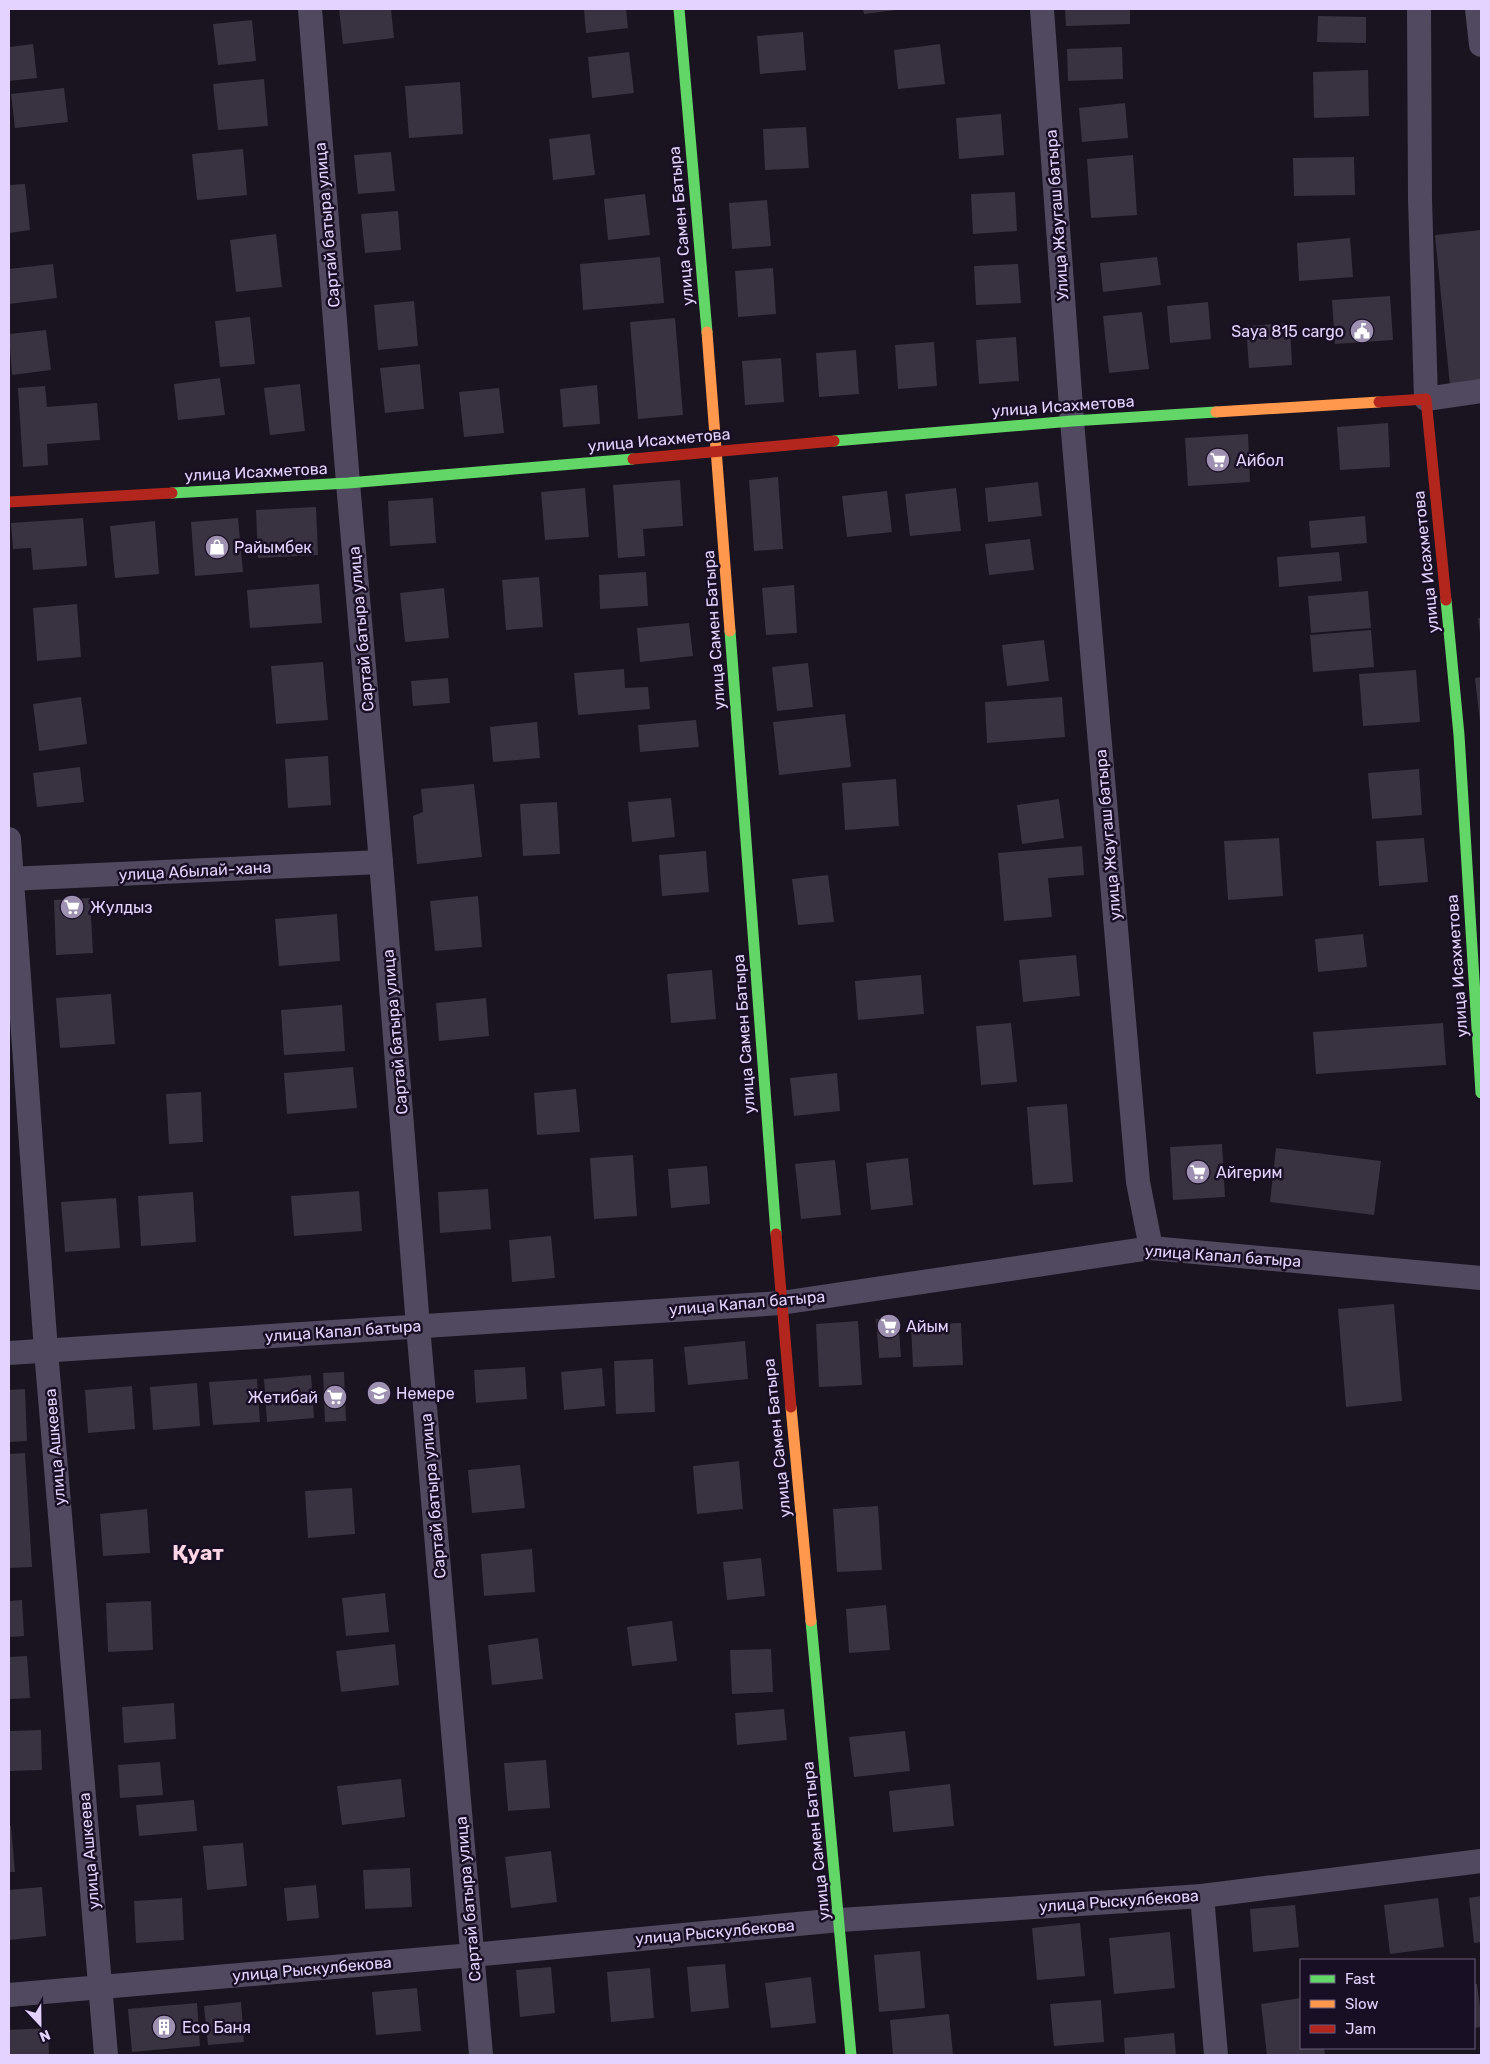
<svg xmlns="http://www.w3.org/2000/svg" width="1490" height="2064" viewBox="0 0 1490 2064" font-family="Rubik,sans-serif">
  <style>
    .building { fill: #393241 }
    .lines { fill: none; stroke-linecap: round; stroke-linejoin: round }
    .street { stroke: #504960; stroke-width: 24 }
    .fast { stroke: #63d668; stroke-width: 11 }
    .slow { stroke: #ff974d; stroke-width: 11 }
    .jam { stroke: #b3261e; stroke-width: 11 }
    .labels { text-anchor: middle; dominant-baseline: central; stroke-width: 5; stroke-linejoin: round; paint-order: stroke }
    .street-label { font-size: 16px; fill: #e4d3fe; stroke: #190f24 }
    .poi-label { font-size: 16px; fill: #e4d3fe; stroke: #190f24; text-anchor: start }
    .district-label { font-size: 21px; font-weight: bold; fill: #fed5e4; stroke: #190f24 }
  </style>
  <rect width="100%" height="100%" fill="#19141f"/>
  <g class="building">
    <path d="M339,9H391L394,38L343,44Z"/>
    <path d="M584,9H626L628,28L586,33Z"/>
    <path d="M863,9H895L896,10L864,14Z"/>
    <path d="M1065,9H1130V24L1066,26Z"/>
    <path d="M1318,16L1366,17V43L1317,42Z"/>
    <path d="M252,20L256,61L218,65L213,24Z"/>
    <path d="M803,32L806,70L760,74L757,36Z"/>
    <path d="M33,44L37,78L9,81V47Z"/>
    <path d="M940,44L945,84L898,89L894,50Z"/>
    <path d="M1122,47L1123,79L1068,81L1067,49Z"/>
    <path d="M629,52L634,93L592,98L588,57Z"/>
    <path d="M1368,70L1369,116L1314,118L1313,72Z"/>
    <path d="M264,79L268,126L218,130L213,84Z"/>
    <path d="M460,82L463,134L409,138L405,86Z"/>
    <path d="M64,88L68,122L15,128L11,94Z"/>
    <path d="M1125,103L1128,138L1082,142L1079,108Z"/>
    <path d="M1001,114L1004,155L959,159L956,118Z"/>
    <path d="M806,127L809,168L765,170L763,129Z"/>
    <path d="M590,134L595,175L553,180L549,139Z"/>
    <path d="M243,149L247,195L197,200L192,154Z"/>
    <path d="M391,152L395,191L358,194L354,155Z"/>
    <path d="M1133,155L1137,215L1091,218L1087,159Z"/>
    <path d="M1354,157L1355,195L1294,196L1293,158Z"/>
    <path d="M25,184L30,230L9,233V185Z"/>
    <path d="M1015,192L1017,231L973,234L971,194Z"/>
    <path d="M645,194L650,235L608,240L604,199Z"/>
    <path d="M767,200L771,246L732,249L729,203Z"/>
    <path d="M398,211L401,250L365,253L361,214Z"/>
    <path d="M1481,230V383L1450,386L1435,235Z"/>
    <path d="M276,234L282,287L236,292L230,240Z"/>
    <path d="M1350,238L1353,277L1299,281L1297,243Z"/>
    <path d="M660,257L664,303L583,310L580,264Z"/>
    <path d="M1157,257L1161,285L1103,292L1100,263Z"/>
    <path d="M53,264L57,298L9,304V269Z"/>
    <path d="M1018,264L1021,303L976,305L974,266Z"/>
    <path d="M773,268L776,314L738,317L735,271Z"/>
    <path d="M1390,296L1393,340L1335,344L1332,300Z"/>
    <path d="M414,301L418,346L378,350L374,305Z"/>
    <path d="M1208,302L1211,339L1170,343L1167,306Z"/>
    <path d="M1142,312L1149,369L1109,373L1103,316Z"/>
    <path d="M250,317L255,364L220,367L215,321Z"/>
    <path d="M675,318L683,415L638,419L630,322Z"/>
    <path d="M1290,323L1292,365L1249,368L1246,326Z"/>
    <path d="M46,330L51,370L12,375L9,334Z"/>
    <path d="M1016,337L1019,381L979,384L976,340Z"/>
    <path d="M934,342L937,386L898,389L895,345Z"/>
    <path d="M856,350L859,394L819,397L816,353Z"/>
    <path d="M781,358L784,402L745,405L742,361Z"/>
    <path d="M420,364L424,409L385,413L380,368Z"/>
    <path d="M220,378L225,415L178,420L174,384Z"/>
    <path d="M300,384L305,431L270,435L264,388Z"/>
    <path d="M597,385L600,424L563,427L560,389Z"/>
    <path d="M45,386L47,407L97,403L100,440L47,444L48,465L23,467L18,388Z"/>
    <path d="M499,388L504,433L464,437L459,392Z"/>
    <path d="M1388,423L1390,467L1340,470L1337,427Z"/>
    <path d="M1248,434L1250,482L1188,486L1185,438Z"/>
    <path d="M778,477L783,549L754,551L749,480Z"/>
    <path d="M680,480L683,526L643,529L645,556L618,558L613,485Z"/>
    <path d="M1038,482L1042,516L988,522L985,488Z"/>
    <path d="M585,488L589,537L545,540L541,492Z"/>
    <path d="M956,488L961,531L910,536L905,494Z"/>
    <path d="M887,491L892,532L847,537L842,496Z"/>
    <path d="M433,498L436,543L390,546L388,501Z"/>
    <path d="M316,507L318,555L258,558L256,510Z"/>
    <path d="M1365,516L1367,543L1311,548L1309,521Z"/>
    <path d="M83,518L87,566L33,570L31,548L13,549L11,523Z"/>
    <path d="M238,518L243,572L195,576L191,522Z"/>
    <path d="M155,521L159,574L115,578L110,526Z"/>
    <path d="M1030,539L1034,570L989,575L985,544Z"/>
    <path d="M1339,552L1342,581L1279,587L1277,557Z"/>
    <path d="M646,572L648,606L600,609L599,575Z"/>
    <path d="M539,577L543,627L506,630L502,580Z"/>
    <path d="M319,584L322,623L250,628L247,590Z"/>
    <path d="M794,585L797,633L766,635L762,588Z"/>
    <path d="M444,588L449,638L405,642L400,593Z"/>
    <path d="M1368,591L1371,628L1311,633L1308,596Z"/>
    <path d="M77,604L81,657L37,661L33,608Z"/>
    <path d="M1478,618H1481V633H1480Z"/>
    <path d="M689,623L693,656L640,662L637,628Z"/>
    <path d="M1371,630L1374,667L1313,672L1310,635Z"/>
    <path d="M1044,640L1049,681L1007,686L1002,645Z"/>
    <path d="M323,662L328,720L276,724L271,666Z"/>
    <path d="M808,663L813,707L777,711L772,667Z"/>
    <path d="M624,669L625,688L648,687L650,709L578,715L574,673Z"/>
    <path d="M1416,670L1420,722L1363,726L1359,674Z"/>
    <path d="M1481,677V721L1480,722L1475,678Z"/>
    <path d="M448,678L450,703L413,706L411,681Z"/>
    <path d="M81,697L87,744L39,751L33,704Z"/>
    <path d="M1062,697L1065,737L987,743L985,702Z"/>
    <path d="M845,714L851,767L779,775L773,722Z"/>
    <path d="M696,720L699,747L640,752L638,725Z"/>
    <path d="M537,722L540,758L493,762L490,727Z"/>
    <path d="M328,756L331,805L288,808L285,759Z"/>
    <path d="M80,767L84,802L37,807L33,773Z"/>
    <path d="M1419,769L1422,815L1372,819L1368,773Z"/>
    <path d="M896,779L899,826L845,830L842,783Z"/>
    <path d="M474,784L482,857L417,864L413,816L423,812L421,789Z"/>
    <path d="M671,798L675,837L632,842L628,802Z"/>
    <path d="M1059,799L1064,838L1022,844L1017,805Z"/>
    <path d="M557,802L560,854L523,856L520,804Z"/>
    <path d="M1279,838L1283,896L1228,900L1224,841Z"/>
    <path d="M1424,838L1428,882L1379,886L1376,841Z"/>
    <path d="M1082,846L1084,875L1048,878L1052,917L1004,921L998,853Z"/>
    <path d="M706,851L709,892L662,896L659,855Z"/>
    <path d="M828,875L834,922L798,925L792,879Z"/>
    <path d="M478,896L482,947L435,951L430,901Z"/>
    <path d="M90,898L93,953L56,955L54,900Z"/>
    <path d="M337,914L340,961L279,966L275,919Z"/>
    <path d="M1363,934L1367,967L1318,972L1315,939Z"/>
    <path d="M1076,955L1080,996L1023,1002L1019,960Z"/>
    <path d="M712,970L716,1019L671,1023L667,974Z"/>
    <path d="M921,975L924,1014L858,1020L855,981Z"/>
    <path d="M111,994L115,1044L60,1048L56,998Z"/>
    <path d="M486,998L489,1036L439,1041L436,1003Z"/>
    <path d="M342,1005L345,1051L284,1055L281,1010Z"/>
    <path d="M1011,1023L1017,1082L981,1085L976,1026Z"/>
    <path d="M1443,1023L1446,1065L1316,1074L1313,1032Z"/>
    <path d="M353,1067L357,1108L287,1114L284,1073Z"/>
    <path d="M837,1073L840,1111L794,1116L790,1078Z"/>
    <path d="M576,1089L580,1132L537,1135L534,1093Z"/>
    <path d="M201,1092L203,1142L169,1144L166,1094Z"/>
    <path d="M1067,1104L1073,1182L1033,1185L1027,1107Z"/>
    <path d="M1222,1144L1225,1197L1173,1200L1170,1147Z"/>
    <path d="M1276,1148L1381,1161L1374,1215L1270,1202Z"/>
    <path d="M633,1155L637,1216L594,1219L590,1158Z"/>
    <path d="M908,1158L913,1205L871,1210L866,1163Z"/>
    <path d="M835,1160L841,1215L801,1219L795,1164Z"/>
    <path d="M707,1166L710,1204L671,1208L668,1169Z"/>
    <path d="M488,1189L491,1229L440,1233L438,1192Z"/>
    <path d="M359,1191L362,1231L294,1236L291,1196Z"/>
    <path d="M193,1192L196,1242L141,1246L138,1196Z"/>
    <path d="M116,1198L120,1248L65,1252L61,1202Z"/>
    <path d="M551,1236L555,1278L512,1282L509,1240Z"/>
    <path d="M1394,1304L1402,1401L1346,1407L1338,1309Z"/>
    <path d="M898,1318L901,1357L879,1358L876,1319Z"/>
    <path d="M858,1321L862,1385L819,1387L816,1324Z"/>
    <path d="M961,1323L963,1365L913,1367L911,1325Z"/>
    <path d="M745,1341L748,1379L688,1385L684,1347Z"/>
    <path d="M653,1359L655,1412L616,1414L614,1361Z"/>
    <path d="M525,1367L527,1399L476,1403L474,1370Z"/>
    <path d="M602,1368L605,1406L564,1410L561,1372Z"/>
    <path d="M344,1372L346,1421L325,1422L323,1373Z"/>
    <path d="M311,1375L314,1418L267,1422L264,1379Z"/>
    <path d="M257,1379L260,1422L213,1425L209,1382Z"/>
    <path d="M197,1383L200,1426L153,1430L150,1387Z"/>
    <path d="M132,1386L135,1429L88,1433L85,1390Z"/>
    <path d="M25,1389L27,1441L9,1442V1390Z"/>
    <path d="M25,1453L32,1567L9,1568V1454Z"/>
    <path d="M739,1461L743,1509L697,1514L693,1466Z"/>
    <path d="M520,1465L525,1508L472,1513L468,1470Z"/>
    <path d="M352,1488L355,1534L308,1538L305,1491Z"/>
    <path d="M878,1506L882,1570L837,1572L833,1509Z"/>
    <path d="M147,1509L150,1553L103,1556L100,1514Z"/>
    <path d="M532,1549L535,1592L484,1596L481,1554Z"/>
    <path d="M761,1558L765,1596L727,1600L723,1562Z"/>
    <path d="M385,1593L389,1632L346,1636L342,1598Z"/>
    <path d="M22,1600L24,1636L9,1637V1601Z"/>
    <path d="M151,1601L153,1650L108,1652L106,1603Z"/>
    <path d="M886,1605L890,1650L849,1653L846,1609Z"/>
    <path d="M672,1621L677,1661L632,1666L627,1627Z"/>
    <path d="M538,1638L543,1679L492,1685L488,1645Z"/>
    <path d="M395,1644L399,1685L341,1692L336,1651Z"/>
    <path d="M771,1649L773,1692L732,1694L730,1650Z"/>
    <path d="M27,1656L30,1698L9,1699V1657Z"/>
    <path d="M174,1703L176,1739L124,1743L122,1707Z"/>
    <path d="M784,1709L787,1740L737,1745L735,1713Z"/>
    <path d="M41,1730L42,1770L9,1771V1731Z"/>
    <path d="M905,1731L910,1771L854,1777L849,1737Z"/>
    <path d="M546,1760L550,1808L508,1811L504,1763Z"/>
    <path d="M160,1762L163,1795L120,1798L118,1765Z"/>
    <path d="M401,1779L405,1817L342,1825L337,1786Z"/>
    <path d="M950,1784L954,1826L893,1832L889,1791Z"/>
    <path d="M194,1800L197,1831L139,1836L136,1805Z"/>
    <path d="M9,1826H11L15,1872H9Z"/>
    <path d="M243,1843L247,1886L207,1890L203,1846Z"/>
    <path d="M551,1851L557,1902L511,1908L505,1857Z"/>
    <path d="M410,1868L412,1907L365,1909L363,1870Z"/>
    <path d="M316,1885L319,1918L287,1921L284,1888Z"/>
    <path d="M42,1887L46,1936L9,1940V1890Z"/>
    <path d="M1481,1896V1942L1474,1943L1469,1898Z"/>
    <path d="M182,1898L184,1940L136,1943L134,1901Z"/>
    <path d="M1438,1898L1444,1947L1390,1954L1384,1905Z"/>
    <path d="M1295,1905L1299,1947L1253,1952L1250,1909Z"/>
    <path d="M1080,1923L1085,1976L1037,1980L1032,1928Z"/>
    <path d="M1170,1932L1175,1988L1114,1994L1109,1938Z"/>
    <path d="M920,1951L925,2008L879,2012L874,1955Z"/>
    <path d="M725,1964L729,2008L691,2012L687,1967Z"/>
    <path d="M551,1967L555,2013L520,2017L516,1970Z"/>
    <path d="M650,1968L654,2018L611,2022L607,1972Z"/>
    <path d="M811,1977L816,2023L771,2028L765,1983Z"/>
    <path d="M1474,1984H1477L1481,2014V2027L1474,2028Z"/>
    <path d="M417,1988L421,2031L376,2035L372,1992Z"/>
    <path d="M1301,1998V2048H1324L1325,2055H1267L1261,2004Z"/>
    <path d="M1101,2000L1104,2042L1054,2046L1050,2004Z"/>
    <path d="M241,2002L244,2042L208,2045L204,2006Z"/>
    <path d="M197,2003L200,2046L132,2052L128,2009Z"/>
    <path d="M949,2014L953,2055H893L890,2020Z"/>
    <path d="M48,2028L49,2055H9V2030Z"/>
    <path d="M1174,2033L1176,2055H1125L1124,2038Z"/>
  </g>
  <g class="lines">
    <g class="street">
      <path d="M310,9L348,483L381,862L418,1326L481,2055"/>
      <path d="M1042,9L1072,421L1138,1182L1151,1248"/>
      <path d="M1419,9L1420,199L1426,399L1481,391"/>
      <path d="M1477,9L1481,45"/>
      <path d="M9,839L46,1351L106,2055"/>
      <path d="M9,879L381,862"/>
      <path d="M9,1353L781,1303L1151,1248L1481,1278"/>
      <path d="M1202,1896L1216,2055"/>
      <path d="M9,1995L472,1955L840,1920L1202,1896L1481,1861"/>
    </g>
    <g class="fast">
      <path d="M679,9L707,332"/>
      <path d="M834,441L1072,421L1216,412"/>
      <path d="M172,493L348,483L633,459"/>
      <path d="M1446,600L1459,735L1481,1093"/>
      <path d="M730,631L776,1234"/>
      <path d="M811,1621L851,2055"/>
    </g>
    <g class="slow">
      <path d="M707,332L730,631"/>
      <path d="M1216,412L1379,402"/>
      <path d="M791,1407L811,1621"/>
    </g>
    <g class="jam">
      <path d="M1379,402L1426,399L1446,600"/>
      <path d="M633,459L834,441"/>
      <path d="M9,502L172,493"/>
      <path d="M776,1234L791,1407"/>
    </g>
  </g>
  <defs>
    <g id="civic-disc" transform="scale(1.25)"><circle r="9.5" fill="#9d90b0" stroke="#190f24"/><path d="M-.6-6.5H3V-4.5H.6V-3L4-1V1h2V6H-6V1h2V-1L-.6-3ZM-1.2 2.5V6h2.4V2.5Z" fill="#fff"/></g>
    <g id="supermarket-disc" transform="scale(1.25)"><circle r="9.5" fill="#9d90b0" stroke="#190f24"/><path d="M-6-5.5h2.5l.6 2H6L4.5 2H-2.5L-4.4-4H-6ZM-1.5 3.2a1.3 1.3 0 1 0 .1 0ZM3 3.2a1.3 1.3 0 1 0 .1 0Z" fill="#fff"/></g>
    <g id="shop-disc" transform="scale(1.25)"><circle r="9.5" fill="#9d90b0" stroke="#190f24"/><path d="M-5-2.5h2.3a2.7 3.5 0 0 1 5.4 0H5L5.5 6h-11ZM-1.5-2.5h3a1.5 2.3 0 0 0-3 0Z" fill="#fff"/></g>
    <g id="school-disc" transform="scale(1.25)"><circle r="9.5" fill="#9d90b0" stroke="#190f24"/><path d="M0-5L7-2L0 1L-7-2ZM-4 1L0 2.5L4 1V4Q0 6-4 4Z" fill="#fff"/></g>
    <g id="building-disc" transform="scale(1.25)"><circle r="9.5" fill="#9d90b0" stroke="#190f24"/><path d="M-4-6H4V6H1V3H-1V6H-4ZM-2.5-4.3h1.7v1.8h-1.7ZM.8-4.3h1.7v1.8H.8ZM-2.5-1h1.7V.8h-1.7ZM.8-1h1.7V.8H.8Z" fill="#fff"/></g>
  </defs>
  <g fill-rule="evenodd">
    <use href="#civic-disc" x="1362" y="331"/>
    <use href="#supermarket-disc" x="1218" y="460"/>
    <use href="#shop-disc" x="217" y="547"/>
    <use href="#supermarket-disc" x="72" y="907"/>
    <use href="#supermarket-disc" x="1198" y="1172"/>
    <use href="#supermarket-disc" x="889" y="1326"/>
    <use href="#school-disc" x="379" y="1393"/>
    <use href="#supermarket-disc" x="335" y="1397"/>
    <use href="#building-disc" x="164" y="2027"/>
  </g>
  <g class="labels">
    <g class="street-label">
      <text transform="translate(1057 215) rotate(-94)">Улица Жаугаш батыра</text>
      <text transform="translate(327 225) rotate(-95)">Сартай батыра улица</text>
      <text transform="translate(681 226) rotate(-95)">улица Самен Батыра</text>
      <text transform="translate(1063 406) rotate(-4)">улица Исахметова</text>
      <text transform="translate(659 440) rotate(-5)">улица Исахметова</text>
      <text transform="translate(256 472) rotate(-3)">улица Исахметова</text>
      <text transform="translate(1426 562) rotate(-96)">улица Исахметова</text>
      <text transform="translate(361 629) rotate(-95)">Сартай батыра улица</text>
      <text transform="translate(714 630) rotate(-94)">улица Самен Батыра</text>
      <text transform="translate(1108 835) rotate(-95)">улица Жаугаш батыра</text>
      <text transform="translate(195 871) rotate(-3)">улица Абылай-хана</text>
      <text transform="translate(1457 966) rotate(-94)">улица Исахметова</text>
      <text transform="translate(395 1032) rotate(-95)">Сартай батыра улица</text>
      <text transform="translate(744 1034) rotate(-94)">улица Самен Батыра</text>
      <text transform="translate(1223 1256) rotate(4)">улица Капал батыра</text>
      <text transform="translate(747 1303) rotate(-5)">улица Капал батыра</text>
      <text transform="translate(343 1331) rotate(-4)">улица Капал батыра</text>
      <text transform="translate(777 1438) rotate(-96)">улица Самен Батыра</text>
      <text transform="translate(55 1447) rotate(-95)">улица Ашкеева</text>
      <text transform="translate(433 1496) rotate(-95)">Сартай батыра улица</text>
      <text transform="translate(816 1841) rotate(-96)">улица Самен Батыра</text>
      <text transform="translate(89 1851) rotate(-95)">улица Ашкеева</text>
      <text transform="translate(468 1899) rotate(-95)">Сартай батыра улица</text>
      <text transform="translate(1119 1901) rotate(-4)">улица Рыскулбекова</text>
      <text transform="translate(715 1932) rotate(-5)">улица Рыскулбекова</text>
      <text transform="translate(312 1969) rotate(-5)">улица Рыскулбекова</text>
    </g>
    <g class="poi-label">
      <text x="1344" y="331" text-anchor="end">Saya 815 cargo</text>
      <text x="1236" y="460">Айбол</text>
      <text x="234" y="547">Райымбек</text>
      <text x="90" y="907">Жулдыз</text>
      <text x="1216" y="1172">Айгерим</text>
      <text x="906" y="1326">Айым</text>
      <text x="396" y="1393">Немере</text>
      <text x="318" y="1397" text-anchor="end">Жетибай</text>
      <text x="182" y="2027">Eco Баня</text>
    </g>
    <g class="district-label">
      <text x="198" y="1552">Қуат</text>
    </g>
  </g>
  <rect width="1490" height="2064" fill="none" stroke="#e4d3fe" stroke-width="20"/>
  <rect x="1300" y="1959" width="175" height="90" fill="#190f24" stroke="#6a5d7b"/>
  <rect x="1310" y="1975" width="25" height="8" fill="#63d668" stroke="#6a5d7b"/>
  <text x="1345" y="1984" font-size="15" fill="#e4d3fe">Fast</text>
  <rect x="1310" y="2000" width="25" height="8" fill="#ff974d" stroke="#6a5d7b"/>
  <text x="1345" y="2009" font-size="15" fill="#e4d3fe">Slow</text>
  <rect x="1310" y="2025" width="25" height="8" fill="#b3261e" stroke="#6a5d7b"/>
  <text x="1345" y="2034" font-size="15" fill="#e4d3fe">Jam</text>
  <g transform="translate(40 2024) rotate(158)" stroke="#190f24" stroke-width="4" paint-order="stroke">
  <path d="M0-4L9 19L0 12L-9 19Z" fill="#e4d3fe"/>
  <text y="-8" font-size="14" font-weight="bold" text-anchor="middle" fill="#e4d3fe">N</text>
  </g>
</svg>
